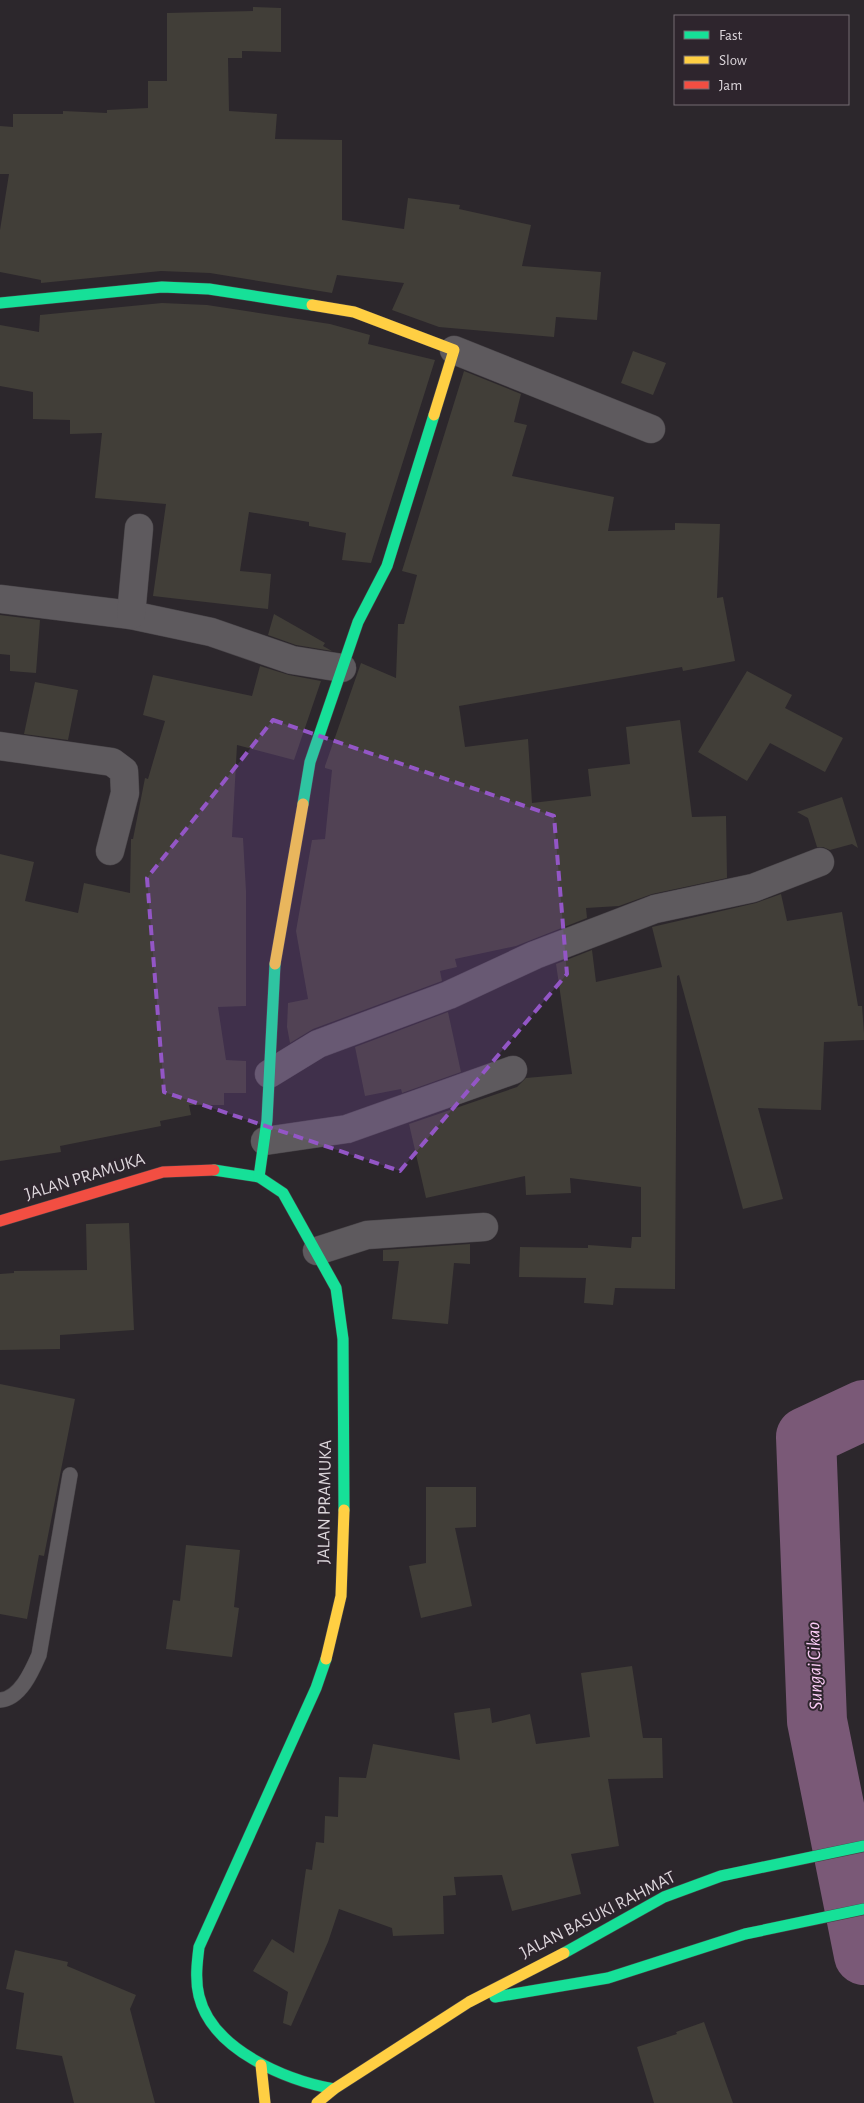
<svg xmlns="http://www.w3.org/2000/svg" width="864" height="2103" viewBox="0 0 864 2103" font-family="'Alegreya Sans',sans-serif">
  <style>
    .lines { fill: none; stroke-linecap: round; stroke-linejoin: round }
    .river { stroke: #7a5977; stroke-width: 60 }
    .building { fill: #413e38 }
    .lane-casing { stroke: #484448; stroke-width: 16 }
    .street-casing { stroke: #484448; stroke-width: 29 }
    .fast-casing { stroke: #484448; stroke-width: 12 }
    .slow-casing { stroke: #484448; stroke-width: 12 }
    .jam-casing { stroke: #484448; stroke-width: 12 }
    .lane { stroke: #5e5a5e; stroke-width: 15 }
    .street { stroke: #5e5a5e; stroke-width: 28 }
    .fast { stroke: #16e098; stroke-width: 11 }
    .slow { stroke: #ffcf43; stroke-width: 11 }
    .jam { stroke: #f24e42; stroke-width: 11 }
    .marked { fill: #9356c6; fill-opacity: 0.2; stroke: #9356c6; stroke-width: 4; stroke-dasharray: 10 6; stroke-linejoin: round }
    .labels { text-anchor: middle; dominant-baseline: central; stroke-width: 4; stroke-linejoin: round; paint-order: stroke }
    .street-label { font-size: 18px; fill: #dcd6db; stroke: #2e252d }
    .water-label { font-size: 19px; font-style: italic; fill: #fccdf7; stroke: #2e252d }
  </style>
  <rect width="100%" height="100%" fill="#2c272c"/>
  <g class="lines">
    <path class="river" d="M864,1410L806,1437L817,1721L864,1955"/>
  </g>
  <g class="building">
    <path d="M253,7L281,8V52L242,51V58H228L229,111L277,114L275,139L342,140V220L404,229L408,198L460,205L459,209L531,225L522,266L601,272L597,320L556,317L554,337L439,327L392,310L404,283L337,275L332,293L210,273L161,271L41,283V280L0,272V230L9,174H0V126L13,127V114H63V111L107,113V110L148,108V81H167V13L253,11Z"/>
    <path d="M162,303L207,305L330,324L370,335L368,344L435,360L371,563L342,560L346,533L309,526V522L249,512L240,571L271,574L268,609L153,596L166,504L95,498L102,433L70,434V420L33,419V392L0,386V325L39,332L40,315Z"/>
    <path d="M633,351L666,363L653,395L621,383Z"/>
    <path d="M464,371L521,394L514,422L527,425L512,476L614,497L608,531L675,530V523L720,524L717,598L723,597L735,661L683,671L682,667L459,706L465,747L528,739L532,803L591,796L588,769L630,764L626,727L680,720L692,817L726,816L727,878L652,894L619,906L586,908L587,918L516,946L455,959L457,967L440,971L442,981L313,1029L290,1043L287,1027L288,1003L308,999L296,931L312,840L325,839L332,770L325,768V766L361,663L396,678L398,624H404L417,575L402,571Z"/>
    <path d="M274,614L325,643L323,646L332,651L296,645L268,635Z"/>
    <path d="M0,615L40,620L36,673L10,671V655L0,654Z"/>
    <path d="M260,666L289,675L321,681L294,760L237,745L232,837L243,838L246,891V1006L218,1007L226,1060L246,1061V1093H224V1105H189L191,1115L160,1121L161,1126L60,1146L61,1152L0,1161V854L34,862L25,901L78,913L84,883L130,893L131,839H133L145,778L148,779L165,721L143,715L153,675L252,696Z"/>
    <path d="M747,671L792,695L785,708L843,738L825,772L770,743L747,781L698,752Z"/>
    <path d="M35,682L78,690L68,740L24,734Z"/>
    <path d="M842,797L858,848L852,844L830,850L823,847H817L808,818L797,812Z"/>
    <path d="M781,894L787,921L842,912L858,1006H862L864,1033V1040L824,1042L821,1110L758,1108L783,1199L743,1209L679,975L677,976L675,1289L615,1288L613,1305L584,1303L586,1278L519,1277L520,1247L588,1248V1245L631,1248L632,1237H641V1187L570,1178L571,1193L526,1195L525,1176L426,1198L409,1124L517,1087L526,1078L572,1074L556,964L592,950L596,982L662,967L652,927L756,903Z"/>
    <path d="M448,1012L461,1072L402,1093L401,1089L365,1096L355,1047Z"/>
    <path d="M129,1223L134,1330L60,1335V1349L0,1350V1274L14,1273V1271L87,1270L86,1224Z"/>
    <path d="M470,1244V1264L454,1263L448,1324L392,1319L399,1261H383V1250Z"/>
    <path d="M0,1384L75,1399L44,1556L39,1555L27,1619L0,1614Z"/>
    <path d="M426,1487H476V1527L455,1528L472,1606L421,1618L409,1566L426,1563Z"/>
    <path d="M186,1545L240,1550L234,1607L239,1608L232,1657L166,1649L173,1600L180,1601Z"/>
    <path d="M632,1666L643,1738H662L663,1778L608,1779L619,1846L571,1854L581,1894L512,1911L502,1875L454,1877L456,1895L443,1896L444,1934L393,1936L392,1928L339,1909L328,1942L291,2026L283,2023L288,1992L253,1971L272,1939L294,1953L306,1869L312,1870L316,1842L324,1843L325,1816L338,1817L339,1777L366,1778L373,1744L460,1760L454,1713L490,1708L492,1723L530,1714L536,1744L590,1737L581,1673Z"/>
    <path d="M15,1950L68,1962L67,1966L136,1995L130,2009L155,2103H74L62,2056L16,2049L24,1993L6,1989Z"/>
    <path d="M704,2022L733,2103H654L637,2047L677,2034L676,2032Z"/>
  </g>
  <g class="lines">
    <g class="lane-casing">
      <path id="lane" d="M0,1700C20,1699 32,1671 39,1655L70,1475"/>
    </g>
    <g class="street-casing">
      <g id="street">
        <path d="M454,350L651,429"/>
        <path d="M0,599L131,615L211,632L292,660L342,668"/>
        <path d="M131,615L139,528"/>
        <path d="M0,746L112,762L124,771L125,793L110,851"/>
        <path d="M269,1074L318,1044L449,995L535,955L655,909L753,888L820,862"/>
        <path d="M265,1141L347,1129L513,1070"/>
        <path d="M317,1251L367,1235L484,1227"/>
      </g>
    </g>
    <g class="fast-casing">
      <g id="fast">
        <path d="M0,303L162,287L209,289L312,305"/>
        <path d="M303,804L310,762L358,622L387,566L434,415"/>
        <path d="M214,1170L259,1177L283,1193L336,1288L343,1339L344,1510"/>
        <path d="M259,1177L267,1120L275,964"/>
        <path d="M326,1659L316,1688L199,1947C197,1963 195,1980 199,1996C212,2050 286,2080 334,2089"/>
        <path d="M564,1953L664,1897L721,1876L864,1846"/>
        <path d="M495,1997L608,1978L745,1934L864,1909"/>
      </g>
    </g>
    <g class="slow-casing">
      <g id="slow">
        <path d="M312,305L354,312L454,350L434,415"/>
        <path d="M275,964L303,804"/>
        <path d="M326,1659L341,1596L344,1510"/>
        <path d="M261,2065L265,2103"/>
        <path d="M317,2103L334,2089L469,2002L564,1953"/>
      </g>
    </g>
    <g class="jam-casing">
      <path id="jam" d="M0,1221L163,1172L214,1170"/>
    </g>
    <use href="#lane" class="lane"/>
    <use href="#street" class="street"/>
    <use href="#fast" class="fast"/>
    <use href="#slow" class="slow"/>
    <use href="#jam" class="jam"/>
  </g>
  <path class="marked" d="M273,720L554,816L567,974L400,1171L164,1092L147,878Z"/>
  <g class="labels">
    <g class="street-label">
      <text transform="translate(85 1177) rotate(-17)">JALAN PRAMUKA</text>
      <text transform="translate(325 1502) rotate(-89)">JALAN PRAMUKA</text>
      <text transform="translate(598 1915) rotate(-27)">JALAN BASUKI RAHMAT</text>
    </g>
    <g class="water-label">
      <text transform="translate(815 1666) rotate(-92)">Sungai Cikao</text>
    </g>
  </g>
  <rect x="674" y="15" width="175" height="90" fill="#2e252d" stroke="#746c73"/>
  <rect x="684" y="31" width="25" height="8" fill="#16e098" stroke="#746c73"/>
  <text x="719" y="40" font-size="15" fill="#dcd6db">Fast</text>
  <rect x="684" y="56" width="25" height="8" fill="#ffcf43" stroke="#746c73"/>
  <text x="719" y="65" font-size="15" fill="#dcd6db">Slow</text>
  <rect x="684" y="81" width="25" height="8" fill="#f24e42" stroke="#746c73"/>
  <text x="719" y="90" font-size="15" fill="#dcd6db">Jam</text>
</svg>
